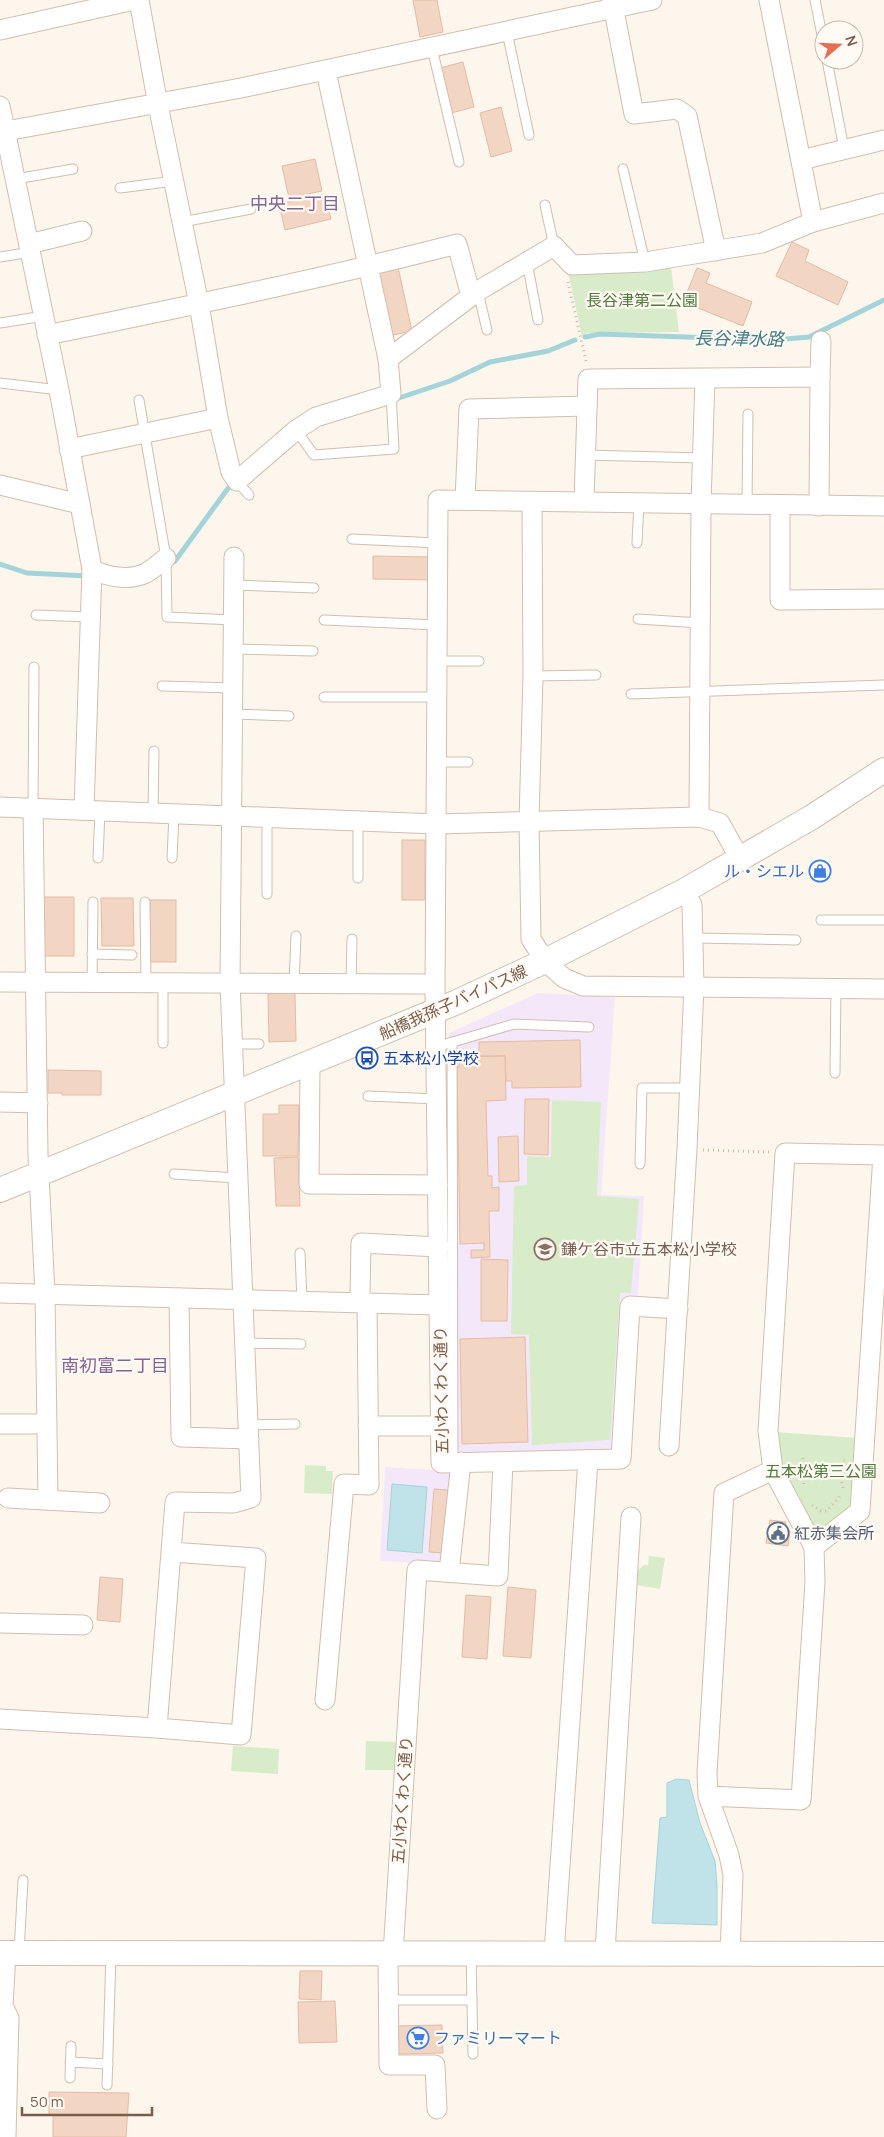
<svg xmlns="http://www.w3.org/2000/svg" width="884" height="2137" viewBox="0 0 884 2137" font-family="Manrope,'Noto Sans JP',sans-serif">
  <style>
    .education { fill: #f3e8fa }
    .green { fill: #d8ecc9 }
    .water { fill: #bfe3e8; stroke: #a5d3da }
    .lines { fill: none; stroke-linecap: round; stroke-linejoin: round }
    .stream { stroke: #a5d3da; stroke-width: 5 }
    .building { fill: #f3d5c3; stroke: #e6bba3 }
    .service-casing { stroke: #d1beb0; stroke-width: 11 }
    .minor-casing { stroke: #d1beb0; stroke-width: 21 }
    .tertiary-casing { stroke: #d1beb0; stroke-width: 26 }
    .path { stroke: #d9b8a5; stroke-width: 3; stroke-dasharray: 1 4; stroke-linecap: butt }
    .service { stroke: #fff; stroke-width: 9 }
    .minor { stroke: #fff; stroke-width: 19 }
    .tertiary { stroke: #fff; stroke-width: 24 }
    .labels { text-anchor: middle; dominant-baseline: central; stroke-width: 4.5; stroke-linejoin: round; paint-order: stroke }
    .park-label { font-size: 16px; fill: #537a41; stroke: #fffaf3 }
    .shop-label { font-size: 16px; fill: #366cbe; stroke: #fffaf3; text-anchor: end }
    .street-label { font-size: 16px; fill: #7a5c4d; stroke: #fffaf3 }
    .transit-label { font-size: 16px; fill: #164399; stroke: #fffaf3; text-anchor: start }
    .education-label { font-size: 16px; fill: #785e54; stroke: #fffaf3; text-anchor: start }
    .service-label { font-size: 16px; fill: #4e5e75; stroke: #fffaf3; text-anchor: start }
    .neighbourhood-label { font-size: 18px; fill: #846695; stroke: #fffaf3 }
    .water-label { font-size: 18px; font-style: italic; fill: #437c86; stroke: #fffaf3 }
  </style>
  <rect width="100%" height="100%" fill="#fdf6ec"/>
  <g class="education">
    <path d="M538,993L615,997L601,1195L644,1196L638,1301L616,1450L449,1458V1033Z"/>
    <path d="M385,1467L451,1471L446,1564L380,1561Z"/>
  </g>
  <g class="green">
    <path d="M671,267L679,332L587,333L582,336L568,272Z"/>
    <path d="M552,1100L601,1102L597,1196L639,1199L631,1293H620L610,1440L532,1445L529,1335L511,1334L514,1186L527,1185V1156L551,1157Z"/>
    <path d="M775,1432L858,1438L855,1501L848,1512L818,1532L815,1531L782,1468Z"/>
    <path d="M305,1465L326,1466V1471H333L332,1494L304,1493Z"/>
    <path d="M649,1556L665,1558L660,1589L637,1585L638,1570L644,1565H648Z"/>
    <path d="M366,1741L400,1742L398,1770H365Z"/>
    <path d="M233,1746L279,1749L278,1774L231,1771Z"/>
  </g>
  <g class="water">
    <path d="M392,1484L427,1487L422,1553L387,1550Z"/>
    <path d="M677,1779L689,1780L700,1823L715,1861L717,1884V1925L652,1923L660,1818L667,1817V1783Z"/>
  </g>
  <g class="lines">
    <g class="stream">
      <path d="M585,337L600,334L774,340L809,337L884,300"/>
      <path d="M399,398L450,381L490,362L548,351L575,340"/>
      <path d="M175,561L229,487"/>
      <path d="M0,564L27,573L88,576"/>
    </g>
  </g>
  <g class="building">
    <path d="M413,0H437L443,32L420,37Z"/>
    <path d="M463,62L474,107L451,113L440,68Z"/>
    <path d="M501,107L512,151L491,157L480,113Z"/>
    <path d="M315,159L322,191L289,198L282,166Z"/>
    <path d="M325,194L331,219L285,230L279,204Z"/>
    <path d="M792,242L809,250L805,261L848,282L838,305L776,276Z"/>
    <path d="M398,267L412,331L388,336L373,273Z"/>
    <path d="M697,268L710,273L706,283L752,302L743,326L683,302Z"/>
    <path d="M373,556L432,557L431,580L373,579Z"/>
    <rect x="402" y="840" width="23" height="60"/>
    <path d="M43,897H74V956H44Z"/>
    <path d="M101,898H133L134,946H102Z"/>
    <rect x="150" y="900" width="26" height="62"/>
    <path d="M295,993L296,1041L269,1042L268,994Z"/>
    <path d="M580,1040L581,1087L512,1088V1081H506L505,1056H479V1042Z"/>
    <path d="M505,1056L506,1100L486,1101L488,1176H492V1188L499,1187V1211H489L490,1257L471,1258V1250H484V1243L460,1244L457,1067H459V1057Z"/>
    <path d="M48,1070L101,1071V1095H62V1093H48Z"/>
    <path d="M525,1099H549L548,1155L524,1154Z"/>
    <path d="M279,1105H299L298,1156H263V1114H279Z"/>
    <path d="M518,1136L519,1181L499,1182L498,1137Z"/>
    <path d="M298,1157L300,1206H276L274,1158Z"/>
    <path d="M481,1259L508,1260L507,1321H481Z"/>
    <path d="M525,1337L528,1442L462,1444L460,1339Z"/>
    <path d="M434,1489L448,1490L443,1553L429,1552Z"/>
    <path d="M770,1520L786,1522L785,1530L790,1531L788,1546L766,1543Z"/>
    <path d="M100,1577L123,1579L120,1622L97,1620Z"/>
    <path d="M508,1587L536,1590L531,1658L503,1656Z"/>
    <path d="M466,1595L491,1597L487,1659L462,1657Z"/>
    <path d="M300,1971H322L321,2000L299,1999Z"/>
    <path d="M335,2001L337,2042L299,2043L298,2002Z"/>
    <path d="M442,2025L443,2053L397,2054L396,2026Z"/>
    <path d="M49,2092L129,2093L126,2137H53V2115H49Z"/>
  </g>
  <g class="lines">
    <g class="service-casing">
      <g id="service">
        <path d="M815,0L824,45"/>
        <path d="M507,32L529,135"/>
        <path d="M432,48L459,162"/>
        <path d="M827,60L844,149"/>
        <path d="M623,169L645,262"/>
        <path d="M16,179L73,169"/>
        <path d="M120,188L174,181"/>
        <path d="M545,205L554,246"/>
        <path d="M182,222L251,209"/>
        <path d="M0,257L31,252"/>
        <path d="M527,262L538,320"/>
        <path d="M478,292L487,330"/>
        <path d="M0,323L44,316"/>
        <path d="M0,383L59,390"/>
        <path d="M139,400L166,558L167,617L234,620"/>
        <path d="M296,430L314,455L394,449L391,394"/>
        <path d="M586,455L702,458"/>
        <path d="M237,481L249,495"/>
        <path d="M747,505L748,414"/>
        <path d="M352,539L438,543"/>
        <path d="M637,543L639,503"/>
        <path d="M234,585L314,588"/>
        <path d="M36,615L90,617"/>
        <path d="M638,619L700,623"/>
        <path d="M324,620L438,625"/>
        <path d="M234,649L313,651"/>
        <path d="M437,661H479"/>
        <path d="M533,676L596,675"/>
        <path d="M162,686L234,688"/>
        <path d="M631,694L884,685"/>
        <path d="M324,697H437"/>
        <path d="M233,714L289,716"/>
        <path d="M437,762H468"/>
        <path d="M33,809L34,667"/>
        <path d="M153,813L154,751"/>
        <path d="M358,821V878"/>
        <path d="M98,858L100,811"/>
        <path d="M172,858L174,814"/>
        <path d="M267,894V817"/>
        <path d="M145,902L146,983"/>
        <path d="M821,920H884"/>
        <path d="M694,938L796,940"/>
        <path d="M92,954L132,955"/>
        <path d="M92,983L93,902"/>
        <path d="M294,984L296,936"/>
        <path d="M351,984L352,939"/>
        <path d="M452,1042L453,1462"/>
        <path d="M163,1043V983"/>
        <path d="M232,1044H259"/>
        <path d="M436,1047L514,1024L589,1027"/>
        <path d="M835,1073L836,988"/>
        <path d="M368,1096L437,1099"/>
        <path d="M640,1164L642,1088H690"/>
        <path d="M174,1174L237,1178"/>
        <path d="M300,1253L302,1301"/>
        <path d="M244,1343L301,1344"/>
        <path d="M248,1425L295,1424"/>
        <path d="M19,1952L23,1880"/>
        <path d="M471,1953L473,2054"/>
        <path d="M398,2000H472"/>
        <path d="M70,2062L108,2064"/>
        <path d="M70,2078L71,2046"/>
        <path d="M107,2085L111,1953"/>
      </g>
    </g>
    <g class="minor-casing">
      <g id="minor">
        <path d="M139,0L158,105L199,304L218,418L231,472L237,481L296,430L316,417L391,394L388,359L326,71"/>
        <path d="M612,0L634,114L677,109L687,116L716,251"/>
        <path d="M769,0L813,222"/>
        <path d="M0,30L134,0"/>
        <path d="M0,106L59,390L92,569L84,810"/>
        <path d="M6,131L241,88L652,0"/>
        <path d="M801,160L884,140"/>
        <path d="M29,244L82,231"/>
        <path d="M47,335C184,307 321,279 457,244L471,296"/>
        <path d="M388,359L478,291L554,246L572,265L645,262L762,243L813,222L884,203"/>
        <path d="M820,377L821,341"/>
        <path d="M69,449L218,418"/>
        <path d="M0,485L80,504"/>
        <path d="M465,500L469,409L587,406"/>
        <path d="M584,501L588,379L820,377L819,506"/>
        <path d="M532,502L533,676L529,822L531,939L545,961L564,978L583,986L884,989"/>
        <path d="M780,506V600L884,599"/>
        <path d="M92,569C106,577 130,581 146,573C153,569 160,563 166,558"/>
        <path d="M0,807L437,824L699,817L720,823L740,859"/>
        <path d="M33,809L38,1154L45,1294L48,1500"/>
        <path d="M699,817L701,504L705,379"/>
        <path d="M0,982L424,984"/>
        <path d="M310,1063L309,1184L438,1185"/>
        <path d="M0,1102L38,1103"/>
        <path d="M0,1293L439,1305"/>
        <path d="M179,1298L181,1437L249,1439"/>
        <path d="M678,1309L630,1306L621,1459L441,1463L435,990L438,500L884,506"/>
        <path d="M0,1424H46"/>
        <path d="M368,1426H441"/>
        <path d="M669,1446L687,1149L694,986L692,905L684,891"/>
        <path d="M773,1470L814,1547"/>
        <path d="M8,1498L100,1503"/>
        <path d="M171,1552L256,1558L241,1735L157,1728L175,1502L234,1503L251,1498L230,983L234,557"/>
        <path d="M449,1572L461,1462"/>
        <path d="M0,1623L83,1625"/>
        <path d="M325,1700L344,1484L369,1485L367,1304L360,1297L361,1243L439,1247"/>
        <path d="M0,1719L157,1728"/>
        <path d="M708,1796L801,1800L815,1582L814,1547L860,1511L883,1155L785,1153L768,1431L773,1470L724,1493L707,1773L708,1796L729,1855L733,1875L730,1954"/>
        <path d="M605,1952L631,1517"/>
        <path d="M554,1953L588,1460"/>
        <path d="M388,1954L389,2065H435L437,2109"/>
        <path d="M393,1954L417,1570L498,1576L503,1462"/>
        <path d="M6,2137L9,2018L3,2006L6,1953"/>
      </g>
    </g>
    <g class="tertiary-casing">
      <g id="tertiary">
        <path d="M0,1190L457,1002L545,961L684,891L812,817L884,770"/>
        <path d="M0,1953L884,1954"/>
      </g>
    </g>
    <g class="path">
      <path d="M568,282L586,361"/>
      <path d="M703,1150L769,1152"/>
      <path d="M803,1458L804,1488"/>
      <path d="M843,1488L839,1466L843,1460L848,1461"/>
      <path d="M812,1505L821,1511H827L842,1494"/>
    </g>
    <use href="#service" class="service"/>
    <use href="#minor" class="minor"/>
    <use href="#tertiary" class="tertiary"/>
  </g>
  <defs>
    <g id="shop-ring" transform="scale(1.125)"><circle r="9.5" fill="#fffaf3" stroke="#3f7fe0" stroke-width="1.5"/><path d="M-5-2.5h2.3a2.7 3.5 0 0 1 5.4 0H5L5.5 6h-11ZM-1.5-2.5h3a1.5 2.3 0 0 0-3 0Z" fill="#3f7fe0"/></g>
    <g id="bus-ring" transform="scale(1.125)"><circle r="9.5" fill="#fffaf3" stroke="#1a4fb4" stroke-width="1.5"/><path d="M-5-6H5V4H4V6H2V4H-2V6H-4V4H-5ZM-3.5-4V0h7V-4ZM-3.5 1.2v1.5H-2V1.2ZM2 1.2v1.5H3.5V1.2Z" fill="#1a4fb4"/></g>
    <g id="school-ring" transform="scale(1.125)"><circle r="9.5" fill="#fffaf3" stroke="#8d6e63" stroke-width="1.5"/><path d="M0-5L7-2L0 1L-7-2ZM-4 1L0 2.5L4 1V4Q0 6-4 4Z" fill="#8d6e63"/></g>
    <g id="civic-ring" transform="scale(1.125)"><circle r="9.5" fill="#fffaf3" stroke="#5c6f8a" stroke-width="1.5"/><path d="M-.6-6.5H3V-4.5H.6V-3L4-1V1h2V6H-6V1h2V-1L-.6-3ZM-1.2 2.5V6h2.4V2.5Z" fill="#5c6f8a"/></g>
    <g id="supermarket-ring" transform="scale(1.125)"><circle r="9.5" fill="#fffaf3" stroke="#3f7fe0" stroke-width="1.5"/><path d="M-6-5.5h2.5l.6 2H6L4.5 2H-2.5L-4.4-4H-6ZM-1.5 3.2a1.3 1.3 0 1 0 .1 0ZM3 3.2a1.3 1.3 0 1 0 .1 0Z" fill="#3f7fe0"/></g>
  </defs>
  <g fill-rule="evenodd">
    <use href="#shop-ring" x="820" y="871"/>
    <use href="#bus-ring" x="367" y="1058"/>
    <use href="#school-ring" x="545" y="1249"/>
    <use href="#civic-ring" x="778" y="1533"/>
    <use href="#supermarket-ring" x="418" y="2038"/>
  </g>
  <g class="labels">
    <g class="park-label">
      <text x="642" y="300">長谷津第二公園</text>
      <text x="821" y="1471">五本松第三公園</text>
    </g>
    <g class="shop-label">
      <text x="804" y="871">ル・シエル</text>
      <text x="434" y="2038" text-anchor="start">ファミリーマート</text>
    </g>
    <g class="street-label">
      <text transform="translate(453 1002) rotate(-24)">船橋我孫子バイパス線</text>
      <text transform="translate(441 1390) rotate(-91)">五小わくわく通り</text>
      <text transform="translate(402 1800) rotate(-86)">五小わくわく通り</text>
    </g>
    <g class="transit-label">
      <text x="383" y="1058">五本松小学校</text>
    </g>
    <g class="education-label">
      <text x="561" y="1249">鎌ケ谷市立五本松小学校</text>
    </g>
    <g class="service-label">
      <text x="794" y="1533">紅赤集会所</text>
    </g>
    <g class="neighbourhood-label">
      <text x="295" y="203">中央二丁目</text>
      <text x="115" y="1365">南初富二丁目</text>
    </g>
    <g class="water-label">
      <text transform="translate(739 338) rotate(1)">長谷津水路</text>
    </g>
  </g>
  <g transform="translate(839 45) rotate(71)"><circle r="24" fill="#fffaf3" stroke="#cabbb1"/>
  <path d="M0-4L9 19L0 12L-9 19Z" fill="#e76f51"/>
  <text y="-8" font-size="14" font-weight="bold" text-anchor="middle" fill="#7a5c4d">N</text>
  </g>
  <path d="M22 2107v8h130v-8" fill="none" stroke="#7a5c4d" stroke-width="2.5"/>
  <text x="30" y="2107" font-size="15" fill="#7a5c4d" stroke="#fffaf3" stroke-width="4" paint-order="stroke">50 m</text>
</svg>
